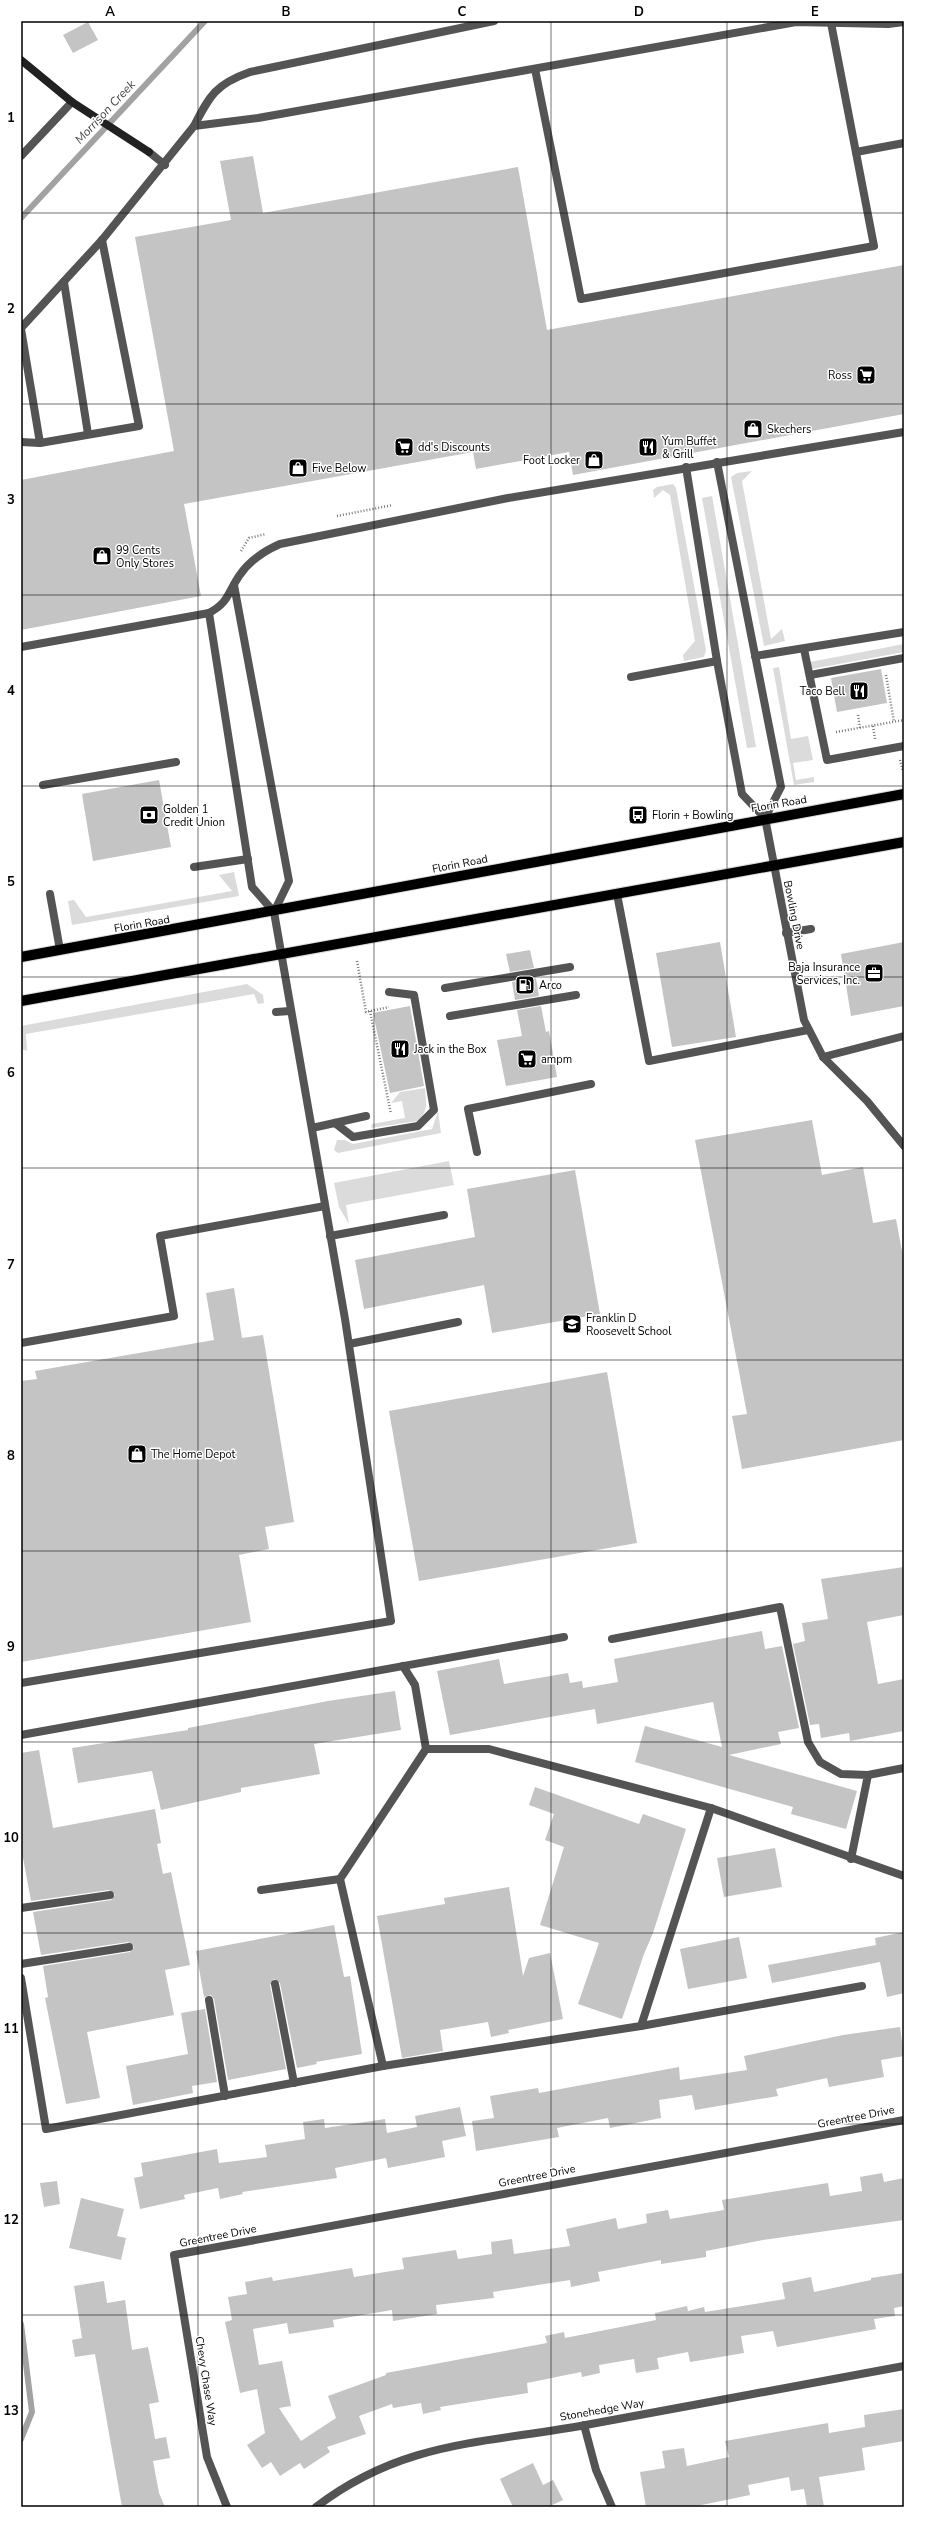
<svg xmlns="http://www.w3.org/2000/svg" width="925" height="2528" viewBox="0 0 925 2528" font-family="'Nunito Sans',sans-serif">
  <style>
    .grass { fill: #dbdbdb }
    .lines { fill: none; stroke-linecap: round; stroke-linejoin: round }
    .stream { stroke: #a2a2a2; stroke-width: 6 }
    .building { fill: #c4c4c4 }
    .primary-casing { stroke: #dbdbdb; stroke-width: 12 }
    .path { stroke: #767676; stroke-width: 2.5; stroke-dasharray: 1 2; stroke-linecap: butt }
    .lane { stroke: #545454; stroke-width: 8 }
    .street { stroke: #545454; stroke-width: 8 }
    .secondary { stroke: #212121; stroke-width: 8 }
    .primary { stroke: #000; stroke-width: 10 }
    .grid { fill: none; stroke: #000; stroke-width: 1; stroke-opacity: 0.55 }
    .labels { text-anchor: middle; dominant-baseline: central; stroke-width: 3; stroke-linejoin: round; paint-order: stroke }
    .poi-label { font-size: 11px; fill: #000; stroke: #fff; text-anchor: start }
    .street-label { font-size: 11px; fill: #000; stroke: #fff }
    .water-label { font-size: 12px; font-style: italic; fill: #434343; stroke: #fff }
    .neatline { fill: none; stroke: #000; stroke-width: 1.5 }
    .grid-label { font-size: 13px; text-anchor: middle; font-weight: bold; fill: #000 }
  </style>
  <rect width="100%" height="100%" fill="#fff"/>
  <g class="grass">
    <path d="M752,471L742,481L771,639L782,629L785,641L764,646L731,477L737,473Z"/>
    <path d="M673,484L676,488L706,650L704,657L684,661L683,655L695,641L670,495L663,490L654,498L653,490L657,487Z"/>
    <path d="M712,496L756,747L747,748L702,498Z"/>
    <path d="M904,644V652L812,669L810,662Z"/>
    <path d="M779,667L791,739L808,736L813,760L793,763L796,780L814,777V782L794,785L773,668Z"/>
    <path d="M234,872L239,896L72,925L68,901L74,900L86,917L232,891L219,875Z"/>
    <path d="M247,984L263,995L264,1003L258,1004L254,994L26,1034L27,1051L22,1049L21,1026Z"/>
    <path d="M425,1088C426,1101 429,1111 418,1121L371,1128L372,1124L405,1118L402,1101L391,1103L400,1092Z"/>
    <path d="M438,1111L441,1133L338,1153L334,1150L337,1140H345L353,1144L432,1129Z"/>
    <path d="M449,1161L454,1185L346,1205L349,1224L339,1207L334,1183Z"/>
  </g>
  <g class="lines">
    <g class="stream">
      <path d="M21,218L205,21"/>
      <path d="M21,2324L32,2412L21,2439"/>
    </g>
  </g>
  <g class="building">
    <path d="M88,22L98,40L73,53L63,35Z"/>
    <path d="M253,156L263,213L518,167L547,330L904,265V414L573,475L569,452L476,469L473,452L184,504L201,596L21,630V480L174,451L135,237L231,220L220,161Z"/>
    <path d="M881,669L887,703L837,712L831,678Z"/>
    <path d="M159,780L171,847L93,861L82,794Z"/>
    <path d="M720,942L736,1037L672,1047L656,953Z"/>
    <path d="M904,942V1006L851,1016L841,954Z"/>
    <path d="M530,950L534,968L510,972L506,954Z"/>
    <path d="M536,978L539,996L515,1000L512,982Z"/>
    <path d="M410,1006L424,1086L390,1093L373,1013Z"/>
    <path d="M541,1006L546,1032L549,1031L557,1077L506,1086L497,1040L522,1036L517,1010Z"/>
    <path d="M812,1120L822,1175L863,1167L873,1223L896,1219L904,1262V1440L742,1469L732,1416L747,1414L695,1140Z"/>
    <path d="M575,1170L600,1314L492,1333L484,1285L364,1309L355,1260L475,1237L467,1189Z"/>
    <path d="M234,1288L242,1338L263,1335L294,1522L265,1527L269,1549L239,1555L251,1622L21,1662V1381L37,1379L35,1371L214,1340L206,1293Z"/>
    <path d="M607,1372L637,1543L419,1581L389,1411Z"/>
    <path d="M904,1567V1615L867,1622L878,1684L904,1679V1731L850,1741L849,1733L821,1738L819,1724L810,1725L793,1644L805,1641L802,1623L828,1619L821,1579Z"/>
    <path d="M762,1631L765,1649L782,1646L799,1728L778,1732L781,1744L729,1755L857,1791L846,1829L791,1814L793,1807L635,1762L645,1726L722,1747L713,1702L597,1724L595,1709L450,1735L437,1671L499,1659L504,1684L568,1673L570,1683L582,1681L583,1688L618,1682L614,1659Z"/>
    <path d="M395,1691L401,1730L314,1744L320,1774L241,1788V1792L161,1810L152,1771L78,1783L72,1748L188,1730V1728L328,1701Z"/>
    <path d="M39,1750L53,1828L155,1809L161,1843L157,1844L163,1874L171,1872L190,1965L165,1970L174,2015L87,2032L100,2098L66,2104L45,1998L48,1997L43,1966L130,1952L134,1947L128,1942L41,1955L33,1912L111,1900L115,1895L109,1890L31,1901L21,1847V1753Z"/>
    <path d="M535,1787L639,1824L643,1814L686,1829L653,1933L644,1954L622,2019L578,2004L599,1943L540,1925L564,1847L545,1840L554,1814L529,1805Z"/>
    <path d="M775,1848L782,1887L724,1897L717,1858Z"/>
    <path d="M509,1887L523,1976L529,1958L550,1953L563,2019L508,2030L509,2033L491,2037L488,2022L440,2030L443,2051L402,2058L377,1916L445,1904L444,1898Z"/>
    <path d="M334,1925L344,1977L350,1976L362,2054L316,2062L317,2064L297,2068L280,1983L274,1979L270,1985L286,2069L228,2080L214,1999L211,1995L204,1997L196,1951Z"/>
    <path d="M904,1932V1993L887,1997L880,1962L772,1983L768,1965L876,1945L875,1938Z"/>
    <path d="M739,1937L747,1978L688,1989L680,1949Z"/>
    <path d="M205,2009L217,2082L192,2086L193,2093L133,2105L126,2066L188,2054L181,2013Z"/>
    <path d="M900,2027L904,2056L881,2060L884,2077L829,2087L827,2078L776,2089L778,2096L695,2110L692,2095L659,2100L661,2118L610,2128L608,2118L557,2128L559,2137L476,2151L472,2121L494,2118L490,2096L538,2088L539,2093L679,2067L680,2080L747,2070L744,2056L843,2035Z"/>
    <path d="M460,2107L466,2136L442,2141L445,2157L388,2168L386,2158L335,2168L337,2178L242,2192L243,2194L220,2199L218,2188L184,2195L185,2199L140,2209L134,2178L143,2176L141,2163L217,2149L219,2163L267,2157L265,2145L305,2139L303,2122L324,2119L325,2128L385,2119L387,2133L417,2127L415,2116Z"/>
    <path d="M882,2173L884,2182L904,2178V2220L763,2240L706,2251V2257L661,2264V2260L598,2272L600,2281L571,2287L570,2280L493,2292L494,2298L436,2305L437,2314L393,2321L392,2310L333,2320L334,2327L289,2334L287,2323L253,2329L259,2365L282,2361L291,2406L279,2408L301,2441L336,2418L328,2396L386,2375V2373L547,2343L545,2336L564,2332L565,2338L656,2320L655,2313L687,2306L688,2311L704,2307L705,2312L785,2299L782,2283L811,2277L814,2292L871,2280V2278L904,2273V2306L894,2308L895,2316L874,2319L876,2329L777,2347L773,2331L741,2336L744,2353L690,2362L688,2352L657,2358L659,2369L636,2373L634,2359L599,2365L600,2373L582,2377L581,2372L527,2383L528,2393L440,2407L441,2410L423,2414L421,2403L393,2408L392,2404L359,2416L366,2434L327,2447L330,2452L304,2469L300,2463L280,2476L271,2462L262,2468L247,2445L265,2433L257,2389L240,2393L225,2322L232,2320L228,2297L247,2294L245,2282L272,2277L273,2281L352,2268L354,2277L404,2269L402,2258L456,2250L458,2259L492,2254L491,2242L512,2239L514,2254L570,2246L566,2229L616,2218L618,2229L647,2223L646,2214L668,2210L670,2219L724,2210L722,2200L828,2183L830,2196L862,2191L860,2177Z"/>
    <path d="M57,2181L60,2204L44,2207L40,2183Z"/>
    <path d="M81,2198L124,2209L117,2236L126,2238L121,2260L69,2248Z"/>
    <path d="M104,2281L107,2303L125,2300L132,2350L148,2347L159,2402L149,2404L155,2439L166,2437L170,2458L153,2461L159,2493L165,2507H122L95,2354L75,2357L72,2340L82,2338L74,2286Z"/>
    <path d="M904,2409V2441L862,2448L865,2470L819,2477L824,2507H807L804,2489L791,2491L789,2477L748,2485L750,2495L692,2507H646L640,2472L665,2468L662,2451L684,2448L687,2466L729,2457L725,2441L828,2423L829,2433L865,2427L864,2415Z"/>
    <path d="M533,2463L543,2485L553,2480L563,2500L548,2507H513L500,2479Z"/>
  </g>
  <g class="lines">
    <g class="primary-casing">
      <g id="primary">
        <path d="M21,957L904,794"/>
        <path d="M21,1001L904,842"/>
      </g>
    </g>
    <g class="path">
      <path d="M337,516L393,505"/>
      <path d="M241,551L249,538L266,534"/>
      <path d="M886,675L894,722"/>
      <path d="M858,715L860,728"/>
      <path d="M873,726L875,739"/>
      <path d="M836,732L904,720"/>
      <path d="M900,760L903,771"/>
      <path d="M357,961L366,1012L389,1007"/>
      <path d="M370,1011L391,1114"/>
    </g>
    <g class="lane">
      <path d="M535,69L581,299L874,246L831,23"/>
      <path d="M194,126C210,95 216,84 250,72L494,21"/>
      <path d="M149,152L165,165"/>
      <path d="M856,152L904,143"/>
      <path d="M21,156L72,102"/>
      <path d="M64,282L88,434"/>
      <path d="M21,328L102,240L194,126L258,118L796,22L888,24L904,22"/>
      <path d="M21,329L40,443"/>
      <path d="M21,442L40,443L139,426L102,240"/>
      <path d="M686,467L717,661L742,794L765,818L781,787L717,462"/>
      <path d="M209,613L252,887L274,912"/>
      <path d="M21,647L209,613C229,602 227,594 239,576C249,561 264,551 280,544L508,498L904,432"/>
      <path d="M804,649L827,760L904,746"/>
      <path d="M755,656L904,632"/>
      <path d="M810,675L904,658"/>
      <path d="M631,677L717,661"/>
      <path d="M43,785L176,762"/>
      <path d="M194,867L248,859"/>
      <path d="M50,894L60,950"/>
      <path d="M617,894L649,1061L808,1030"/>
      <path d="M786,933L811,929"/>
      <path d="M445,988L570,967"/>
      <path d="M276,1012L290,1011"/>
      <path d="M450,1016L576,995"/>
      <path d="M823,1057L904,1036"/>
      <path d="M335,1123L353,1137L418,1126L434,1110L414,995L389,992"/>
      <path d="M312,1128L366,1116"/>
      <path d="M477,1152L468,1109L591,1084"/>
      <path d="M330,1236L444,1215"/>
      <path d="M21,1343L174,1316L160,1236L325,1206"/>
      <path d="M349,1344L458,1322"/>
      <path d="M612,1639L780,1607L808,1742L820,1762L841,1774L868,1775L851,1859"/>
      <path d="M21,1683L391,1621L345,1319L274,912L289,881L234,585"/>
      <path d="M21,1735L564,1637"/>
      <path d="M426,1749H489L711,1808L904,1876"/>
      <path d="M868,1775L904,1768"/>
      <path d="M261,1890L340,1879"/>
      <path d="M21,1908L110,1895"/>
      <path d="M21,1964L129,1947"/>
      <path d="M21,1978L46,2129L383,2066L641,2026L862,1986"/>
      <path d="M275,1984L294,2083"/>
      <path d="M209,2000L225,2096"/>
      <path d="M641,2026L711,1808"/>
      <path d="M383,2066L340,1879L426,1749L415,1685L403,1666"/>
    </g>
    <g class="street">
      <path d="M765,818L804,1020L823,1057L867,1101L904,1146"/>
      <path d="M584,2425L596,2470L612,2507"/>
      <path d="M227,2507L207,2457L174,2255L904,2120"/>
      <path d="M316,2507C405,2439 486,2444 591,2424C695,2405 800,2385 904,2366"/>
    </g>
    <path class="secondary" d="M21,60L72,102L149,152"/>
    <use href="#primary" class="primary"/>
  </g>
  <path class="grid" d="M198,21V2507M374,21V2507M551,21V2507M727,21V2507M21,213H904M21,404H904M21,595H904M21,786H904M21,977H904M21,1168H904M21,1360H904M21,1551H904M21,1742H904M21,1933H904M21,2124H904M21,2315H904"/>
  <defs>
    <g id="supermarket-square" transform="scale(1)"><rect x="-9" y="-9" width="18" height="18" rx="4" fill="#000" stroke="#fff"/><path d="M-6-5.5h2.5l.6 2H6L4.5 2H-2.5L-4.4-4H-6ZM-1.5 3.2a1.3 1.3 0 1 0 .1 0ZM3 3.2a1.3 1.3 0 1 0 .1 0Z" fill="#fff"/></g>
    <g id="shop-square" transform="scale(1)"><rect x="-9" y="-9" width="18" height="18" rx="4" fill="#000" stroke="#fff"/><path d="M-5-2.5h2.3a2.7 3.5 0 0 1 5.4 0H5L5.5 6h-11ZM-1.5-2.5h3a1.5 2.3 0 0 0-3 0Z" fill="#fff"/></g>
    <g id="restaurant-square" transform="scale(1)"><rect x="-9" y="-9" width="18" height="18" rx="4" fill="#000" stroke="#fff"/><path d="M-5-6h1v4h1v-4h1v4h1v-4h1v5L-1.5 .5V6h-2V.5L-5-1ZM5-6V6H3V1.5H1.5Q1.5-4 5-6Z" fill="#fff"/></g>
    <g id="bank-square" transform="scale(1)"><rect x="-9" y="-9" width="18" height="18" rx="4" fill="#000" stroke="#fff"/><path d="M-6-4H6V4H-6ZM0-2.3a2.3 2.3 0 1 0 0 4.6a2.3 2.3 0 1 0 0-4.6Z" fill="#fff"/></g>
    <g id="bus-square" transform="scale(1)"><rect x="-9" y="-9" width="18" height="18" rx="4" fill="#000" stroke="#fff"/><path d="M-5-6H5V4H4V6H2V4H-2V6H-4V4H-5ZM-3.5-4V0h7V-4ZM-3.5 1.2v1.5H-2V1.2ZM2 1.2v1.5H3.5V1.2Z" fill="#fff"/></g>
    <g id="office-square" transform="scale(1)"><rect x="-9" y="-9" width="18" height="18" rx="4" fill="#000" stroke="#fff"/><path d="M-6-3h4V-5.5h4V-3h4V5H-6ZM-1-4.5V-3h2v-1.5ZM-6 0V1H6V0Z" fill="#fff"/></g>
    <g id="fuel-square" transform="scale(1)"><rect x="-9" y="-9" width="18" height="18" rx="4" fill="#000" stroke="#fff"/><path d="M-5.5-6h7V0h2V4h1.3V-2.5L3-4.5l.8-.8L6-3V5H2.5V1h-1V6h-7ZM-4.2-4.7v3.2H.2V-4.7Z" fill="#fff"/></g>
    <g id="school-square" transform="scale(1)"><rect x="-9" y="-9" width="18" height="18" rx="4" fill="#000" stroke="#fff"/><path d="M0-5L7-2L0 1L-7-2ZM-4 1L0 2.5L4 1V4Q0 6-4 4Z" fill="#fff"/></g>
  </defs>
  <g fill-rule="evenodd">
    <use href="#supermarket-square" x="866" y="375"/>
    <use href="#shop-square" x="753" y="429"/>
    <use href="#supermarket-square" x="404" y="447"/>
    <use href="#restaurant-square" x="648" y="447"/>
    <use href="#shop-square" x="594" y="460"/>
    <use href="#shop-square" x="298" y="468"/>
    <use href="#shop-square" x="102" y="556"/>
    <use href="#restaurant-square" x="859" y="691"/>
    <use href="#bank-square" x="149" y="815"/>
    <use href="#bus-square" x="638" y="815"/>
    <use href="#office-square" x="874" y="973"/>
    <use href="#fuel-square" x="525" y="985"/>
    <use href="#restaurant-square" x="400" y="1049"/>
    <use href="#supermarket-square" x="527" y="1059"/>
    <use href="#school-square" x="572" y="1324"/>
    <use href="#shop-square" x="137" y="1454"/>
  </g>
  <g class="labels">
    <g class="poi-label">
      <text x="852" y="375" text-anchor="end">Ross</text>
      <text x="767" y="429">Skechers</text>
      <text x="662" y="441">Yum Buffet<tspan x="662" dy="13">&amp; Grill</tspan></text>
      <text x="418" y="447">dd's Discounts</text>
      <text x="580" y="460" text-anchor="end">Foot Locker</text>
      <text x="312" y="468">Five Below</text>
      <text x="116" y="550">99 Cents<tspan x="116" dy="13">Only Stores</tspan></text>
      <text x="845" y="691" text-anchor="end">Taco Bell</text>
      <text x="163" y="809">Golden 1<tspan x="163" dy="13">Credit Union</tspan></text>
      <text x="652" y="815">Florin + Bowling</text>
      <text x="860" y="967" text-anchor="end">Baja Insurance<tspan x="860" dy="13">Services, Inc.</tspan></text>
      <text x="539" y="985">Arco</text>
      <text x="414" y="1049">Jack in the Box</text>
      <text x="541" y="1059">ampm</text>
      <text x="586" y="1318">Franklin D<tspan x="586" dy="13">Roosevelt School</tspan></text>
      <text x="151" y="1454">The Home Depot</text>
    </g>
    <g class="street-label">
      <text transform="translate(779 804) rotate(-10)">Florin Road</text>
      <text transform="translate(460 864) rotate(-11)">Florin Road</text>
      <text transform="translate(794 915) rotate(79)">Bowling Drive</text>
      <text transform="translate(142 924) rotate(-10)">Florin Road</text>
      <text transform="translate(856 2117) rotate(-11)">Greentree Drive</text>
      <text transform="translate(537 2176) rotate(-11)">Greentree Drive</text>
      <text transform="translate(218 2236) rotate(-11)">Greentree Drive</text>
      <text transform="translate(206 2381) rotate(81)">Chevy Chase Way</text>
      <text transform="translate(602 2410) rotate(-10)">Stonehedge Way</text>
    </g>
    <g class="water-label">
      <text transform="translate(105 112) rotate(-47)">Morrison Creek</text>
    </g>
  </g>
  <rect width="925" height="2528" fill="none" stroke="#ffffff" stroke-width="44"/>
  <rect x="22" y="22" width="881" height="2484" class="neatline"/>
  <g class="grid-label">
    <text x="110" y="16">A</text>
    <text x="286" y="16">B</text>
    <text x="462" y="16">C</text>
    <text x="639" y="16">D</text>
    <text x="815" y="16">E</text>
    <text x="11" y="122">1</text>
    <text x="11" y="313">2</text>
    <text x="11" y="504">3</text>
    <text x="11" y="695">4</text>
    <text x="11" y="886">5</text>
    <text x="11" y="1077">6</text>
    <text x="11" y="1269">7</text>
    <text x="11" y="1460">8</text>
    <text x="11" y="1651">9</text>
    <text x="11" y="1842">10</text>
    <text x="11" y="2033">11</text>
    <text x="11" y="2224">12</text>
    <text x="11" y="2415">13</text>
  </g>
</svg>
